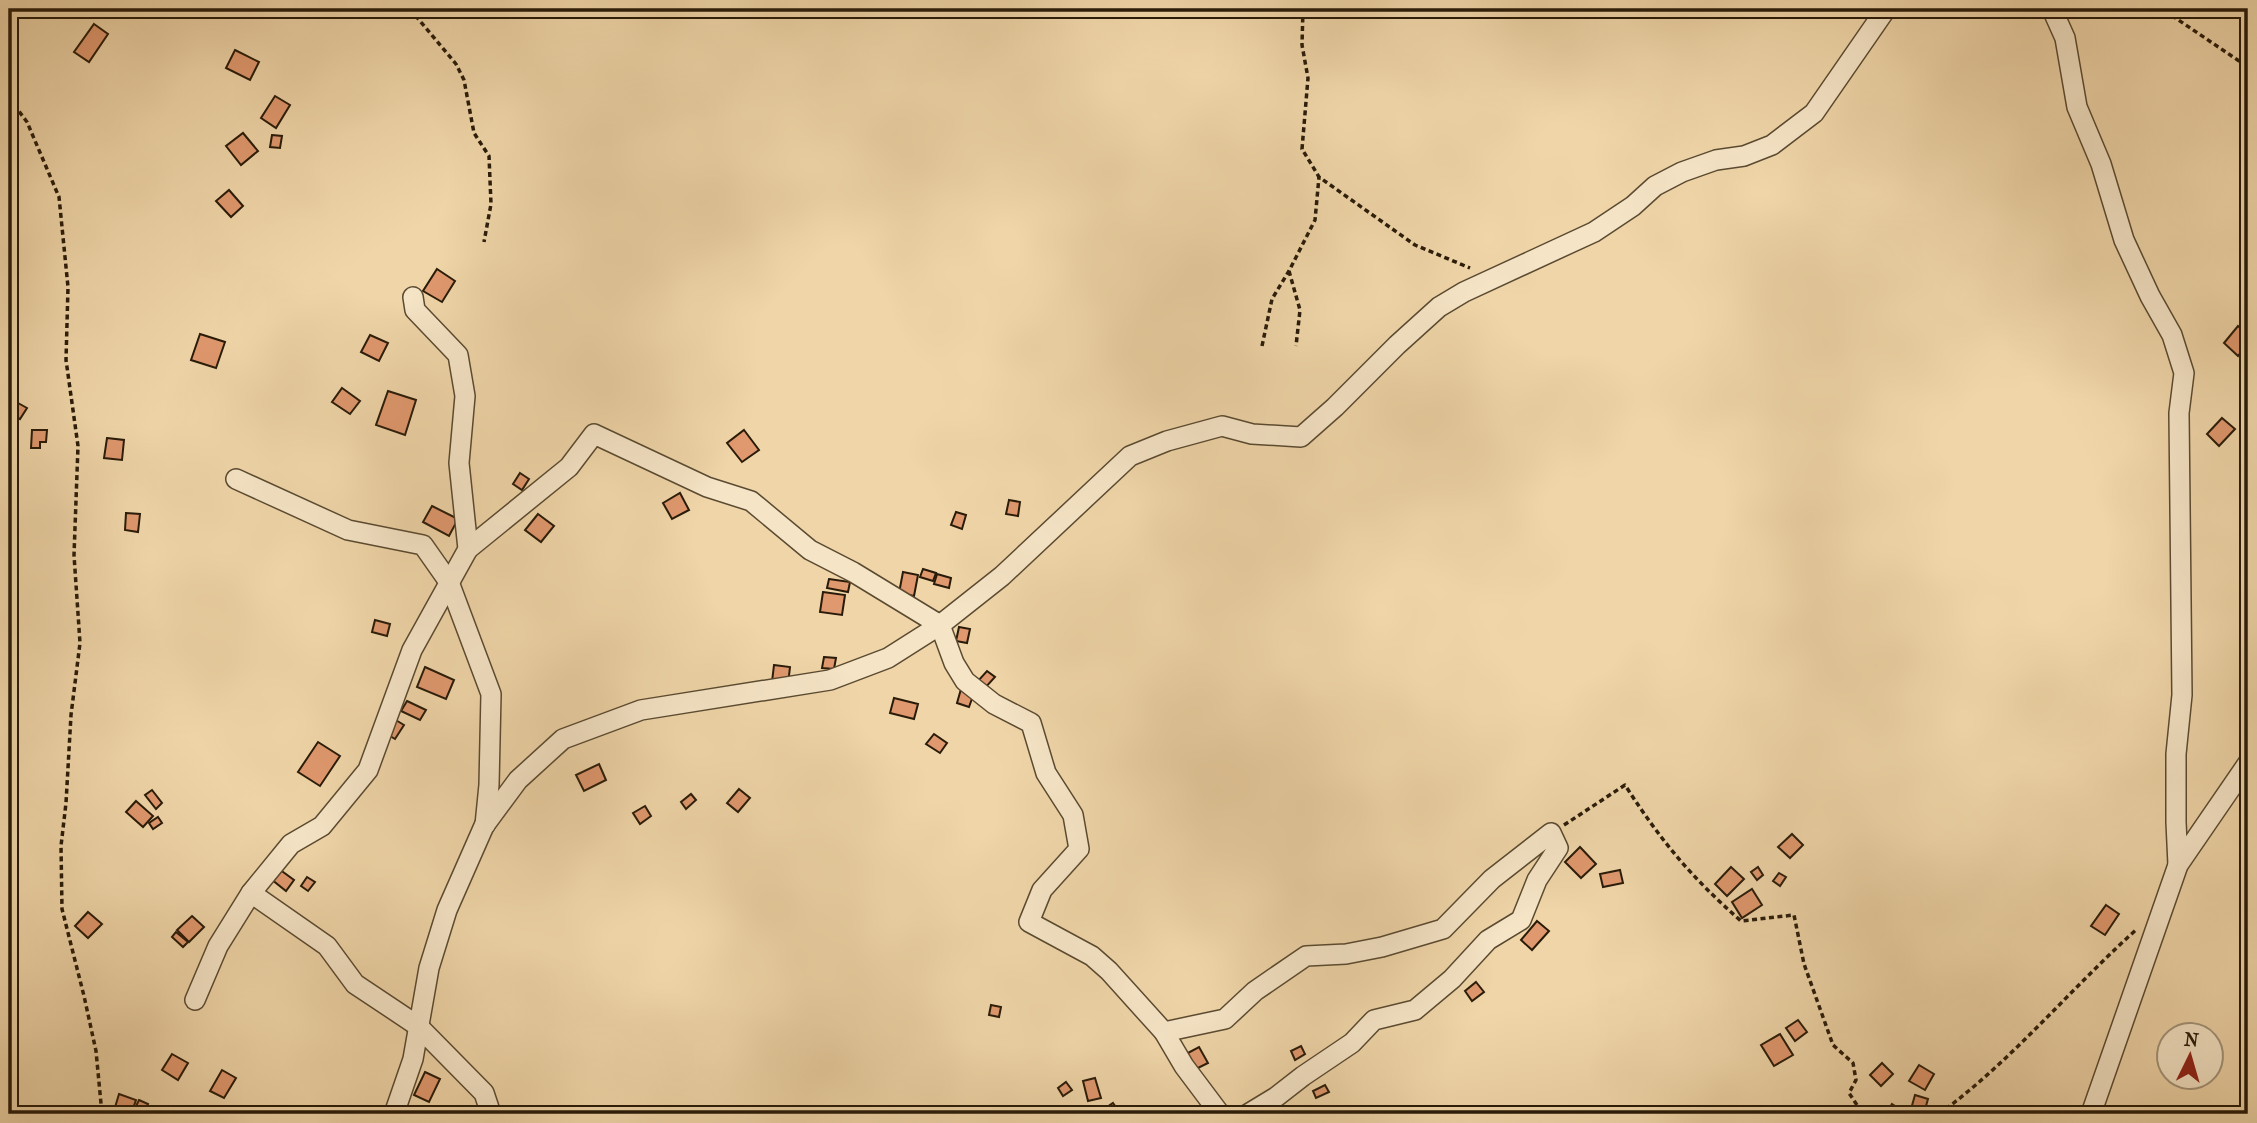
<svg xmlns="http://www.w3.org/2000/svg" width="2257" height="1123" viewBox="0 0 2257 1123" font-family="'IM FELL French Canon',serif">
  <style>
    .building { fill: #e0986e; stroke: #291b09; stroke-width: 2 }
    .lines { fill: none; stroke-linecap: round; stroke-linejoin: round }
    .minor-casing { stroke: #5a4a31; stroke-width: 22 }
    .path { stroke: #291b09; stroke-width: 3.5; stroke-dasharray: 5 3.5; stroke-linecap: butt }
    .minor { stroke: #f5e4c6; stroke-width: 19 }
  </style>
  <rect width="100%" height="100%" fill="#efd5a8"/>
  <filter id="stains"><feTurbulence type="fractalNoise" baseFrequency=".00286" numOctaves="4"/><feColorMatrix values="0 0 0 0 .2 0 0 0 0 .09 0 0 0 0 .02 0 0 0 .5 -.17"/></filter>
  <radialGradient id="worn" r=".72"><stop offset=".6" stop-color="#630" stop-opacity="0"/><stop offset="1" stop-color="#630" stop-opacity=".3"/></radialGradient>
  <g class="building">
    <path d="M94,24L108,34L89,62L74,52Z"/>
    <path d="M235,50L259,62L250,80L226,68Z"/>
    <path d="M275,96L290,105L276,128L261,118Z"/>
    <path d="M243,133L258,151L241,165L226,146Z"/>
    <path d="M272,135L282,136L280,148L270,147Z"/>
    <path d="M229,190L243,206L231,217L216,201Z"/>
    <path d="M437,269L455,281L442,302L423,291Z"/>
    <path d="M2238,326L2248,335V344L2238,356L2224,343Z"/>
    <path d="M200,334L225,342L216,368L191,360Z"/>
    <path d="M370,335L388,343L379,361L361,352Z"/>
    <path d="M342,388L360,401L350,414L332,402Z"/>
    <path d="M388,391L416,400L405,435L376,425Z"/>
    <path d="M18,403L27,408L20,419L11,413Z"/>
    <path d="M2222,418L2235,429L2219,446L2207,434Z"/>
    <path d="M32,430H47L46,442H40V448H31Z"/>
    <path d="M744,430L759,450L742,462L727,443Z"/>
    <path d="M107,438L124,440L122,460L104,458Z"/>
    <path d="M520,473L529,479L522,490L513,484Z"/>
    <path d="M680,493L689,510L672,519L663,503Z"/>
    <path d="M1009,500L1020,502L1018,516L1006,514Z"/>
    <path d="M432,506L458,519L449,536L423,522Z"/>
    <path d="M956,512L966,515L962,529L951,525Z"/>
    <path d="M126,513L140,514L138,532L125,530Z"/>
    <path d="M538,514L554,526L541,542L525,530Z"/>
    <path d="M923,569L936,573L933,581L920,577Z"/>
    <path d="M903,572L918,575L914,596L899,593Z"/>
    <path d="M937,574L951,578L949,588L934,584Z"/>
    <path d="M829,579L850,582L848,592L827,588Z"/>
    <path d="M823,592L845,595L842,615L820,612Z"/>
    <path d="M375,620L390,624L387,636L372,632Z"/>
    <path d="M959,627L970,629L967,643L956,641Z"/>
    <path d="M824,657L836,658L834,669L822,668Z"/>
    <path d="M774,665L790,667L788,684L772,682Z"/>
    <path d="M425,667L454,680L446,699L417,687Z"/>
    <path d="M987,671L995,677L985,688L977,682Z"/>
    <path d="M961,689L974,693L969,707L957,703Z"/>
    <path d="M894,698L918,704L914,719L890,713Z"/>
    <path d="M407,701L426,710L420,720L401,711Z"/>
    <path d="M394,719L404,725L395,739L385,733Z"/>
    <path d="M934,734L947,743L940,753L926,744Z"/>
    <path d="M318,742L340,756L320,786L298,772Z"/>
    <path d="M599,764L606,780L584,791L576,775Z"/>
    <path d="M739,789L750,798L738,812L727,803Z"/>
    <path d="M152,790L162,803L156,809L145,795Z"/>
    <path d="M691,794L696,800L686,809L681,802Z"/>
    <path d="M136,801L153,816L143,827L126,812Z"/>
    <path d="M645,806L651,816L640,824L633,813Z"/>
    <path d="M158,817L162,823L153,829L149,823Z"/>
    <path d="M1792,834L1803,845L1790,858L1778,847Z"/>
    <path d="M1580,847L1596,864L1581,878L1565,862Z"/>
    <path d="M1731,867L1744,879L1727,896L1715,884Z"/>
    <path d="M1758,867L1763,875L1757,880L1751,872Z"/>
    <path d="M279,869L294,880L286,891L271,879Z"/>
    <path d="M1620,870L1623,883L1603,887L1600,874Z"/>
    <path d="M1779,873L1786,877L1780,886L1773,881Z"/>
    <path d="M307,877L315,882L308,891L301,886Z"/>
    <path d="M1752,889L1762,905L1742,918L1732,902Z"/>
    <path d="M2106,905L2119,914L2105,935L2091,926Z"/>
    <path d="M88,912L102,924L88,938L75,926Z"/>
    <path d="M192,916L204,927L189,942L177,930Z"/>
    <path d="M1537,921L1549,931L1532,950L1521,940Z"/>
    <path d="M176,932L188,942L183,947L172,937Z"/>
    <path d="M1476,982L1484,992L1472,1001L1465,991Z"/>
    <path d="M991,1005L1001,1007L999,1017L989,1015Z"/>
    <path d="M1798,1020L1807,1032L1795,1041L1786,1028Z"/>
    <path d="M1780,1034L1793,1055L1774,1066L1761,1045Z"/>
    <path d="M1301,1046L1305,1054L1295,1060L1291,1051Z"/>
    <path d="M1199,1047L1208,1063L1194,1070L1186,1054Z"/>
    <path d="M172,1054L188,1063L178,1080L162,1070Z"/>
    <path d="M1882,1063L1893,1074L1881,1086L1870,1075Z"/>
    <path d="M1919,1065L1934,1074L1925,1090L1909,1081Z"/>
    <path d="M222,1070L236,1078L224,1098L210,1091Z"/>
    <path d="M425,1072L440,1079L429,1102L414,1095Z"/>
    <path d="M1095,1078L1101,1098L1088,1101L1083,1081Z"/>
    <path d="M1066,1082L1072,1090L1063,1096L1058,1088Z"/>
    <path d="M1325,1085L1329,1092L1316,1098L1313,1091Z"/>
    <path d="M119,1094L136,1100L131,1114H113Z"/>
    <path d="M1915,1095L1928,1099L1924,1113L1911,1109Z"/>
    <path d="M139,1100L148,1104L143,1114L134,1110Z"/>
    <path d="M1113,1103L1121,1114H1102L1100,1112Z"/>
    <path d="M1892,1104L1903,1111L1901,1114H1886Z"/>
  </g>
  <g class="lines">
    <g class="minor-casing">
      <g id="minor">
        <path d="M2052,9L2065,38L2077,107L2101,164L2124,240L2150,296L2172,335L2184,373L2179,413L2182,695L2176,754V822L2178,865"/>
        <path d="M236,479L348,530L423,545L449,582L491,694L489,785L485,825"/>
        <path d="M468,549L569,467L594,434L707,487L751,501L810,550L853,572L940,625L954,663L965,681L994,704L1031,723L1046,773L1073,815L1079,849L1042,890L1029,922L1092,956L1109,971L1164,1032L1184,1066L1220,1114"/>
        <path d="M251,893L327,946L355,984L418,1026L484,1093L491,1114"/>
        <path d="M195,1000L218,946L251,893L291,844L322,826L368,770L412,650L468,549L459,463L465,396L458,355L415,310L413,297"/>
        <path d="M1164,1032L1225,1019L1255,991L1306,956L1346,954L1382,947L1443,929L1492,879L1551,833L1558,848L1537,880L1521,920L1488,940L1452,979L1415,1010L1374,1020L1352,1043L1303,1076L1276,1097L1248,1114"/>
        <path d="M394,1114L413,1059L429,968L447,910L484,826L518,780L563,739L641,710L830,680L888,658L940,625L1002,576L1130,456L1167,441L1222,426L1252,434L1301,437L1335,407L1397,345L1439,307L1464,292L1594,232L1633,206L1655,186L1682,172L1716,160L1744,156L1772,145L1814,113L1886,9"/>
        <path d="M2091,1114L2178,865L2248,763"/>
      </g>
    </g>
    <g class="path">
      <path d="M410,9L456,64L464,80L474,133L489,156L491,204L484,242"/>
      <path d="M1303,9L1302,45L1308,78L1302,149L1319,177L1415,245L1470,268"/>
      <path d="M2130,9L2171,15L2248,67"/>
      <path d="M9,98L27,122L59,197L68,287L66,360L78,446L74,555L80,643L71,715L66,803L61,846L62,909L84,996L96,1051L102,1114"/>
      <path d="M1289,271L1300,310L1296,346"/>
      <path d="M1262,346L1272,299L1289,271L1315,220L1319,177"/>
      <path d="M1564,825L1625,785C1661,841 1691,877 1741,921L1794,915L1804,964L1833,1045L1853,1063L1856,1080L1849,1093L1863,1114"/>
      <path d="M1939,1114C2012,1061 2069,990 2137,929"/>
    </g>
    <use href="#minor" class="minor"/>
  </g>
  <rect width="2257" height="1123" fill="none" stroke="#efd5a8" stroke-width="35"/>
  <rect x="10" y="10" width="2236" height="1102" fill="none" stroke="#291b09" stroke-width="3.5"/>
  <rect x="18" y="18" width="2222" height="1088" fill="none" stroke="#291b09" stroke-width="2"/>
  <g transform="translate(2190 1056) rotate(5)"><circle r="33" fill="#f5e4c6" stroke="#a3947a" stroke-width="2"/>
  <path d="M0-5L12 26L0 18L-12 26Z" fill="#8f2418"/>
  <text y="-10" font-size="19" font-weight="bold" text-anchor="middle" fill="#291b09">N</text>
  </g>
  <rect width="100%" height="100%" filter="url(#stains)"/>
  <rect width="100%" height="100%" fill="url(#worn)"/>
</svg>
